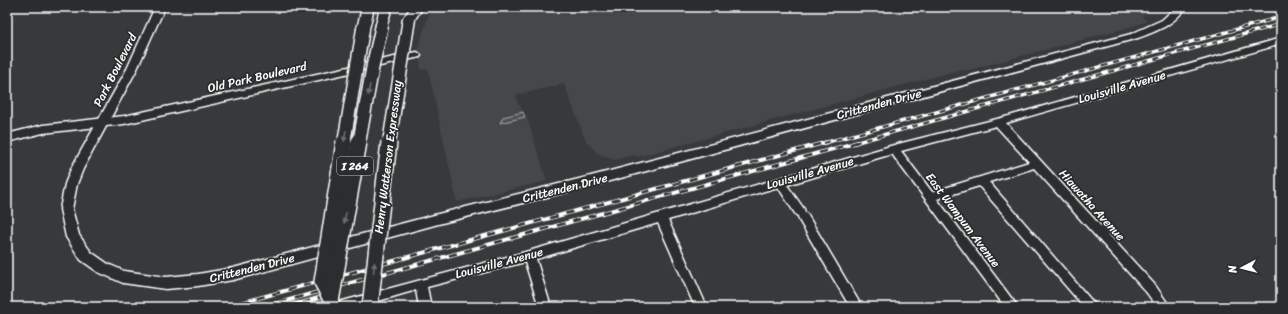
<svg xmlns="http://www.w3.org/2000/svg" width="1288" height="314" viewBox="0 0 1288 314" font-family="Sriracha,sans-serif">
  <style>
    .built { fill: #444748 }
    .green { fill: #505354; stroke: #a8a9aa }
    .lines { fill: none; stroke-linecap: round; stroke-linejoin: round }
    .minor-casing { stroke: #fff; stroke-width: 3 }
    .major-casing { stroke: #fff; stroke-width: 3 }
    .highway-casing { stroke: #fff; stroke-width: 3 }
    .minor { fill: #2a2d2e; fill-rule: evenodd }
    .major { fill: #2a2d2e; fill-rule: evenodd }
    .highway { fill: #2a2d2e; fill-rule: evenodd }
    .rail-far1-casing { stroke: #fff; stroke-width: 3.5 }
    .rail-casing { stroke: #fff; stroke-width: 4 }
    .rail-far1 { stroke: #2a2d2e; stroke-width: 2; stroke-dasharray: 6; stroke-linecap: butt }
    .rail { stroke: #2a2d2e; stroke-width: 2.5; stroke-dasharray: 8; stroke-linecap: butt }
    .highway-bridge-far1-casing { stroke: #fff; stroke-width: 15; stroke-linecap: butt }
    .highway-bridge-casing { stroke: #fff; stroke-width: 18; stroke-linecap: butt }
    .highway-bridge-far1 { stroke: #2a2d2e; stroke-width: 12 }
    .highway-bridge { stroke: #2a2d2e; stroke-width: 15 }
    .oneway { fill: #6a6c6d }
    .labels { text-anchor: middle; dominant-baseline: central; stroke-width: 3.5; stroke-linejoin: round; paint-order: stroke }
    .shield { fill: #2a2d2e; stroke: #bfc0c0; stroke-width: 1 }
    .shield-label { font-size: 11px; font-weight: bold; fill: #fff }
    .street-label { font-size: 12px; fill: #fff; stroke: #2a2d2e }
  </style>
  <rect width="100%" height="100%" fill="#373a3b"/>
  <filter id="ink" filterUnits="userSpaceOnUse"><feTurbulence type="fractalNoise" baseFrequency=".025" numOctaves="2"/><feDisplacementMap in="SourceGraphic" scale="8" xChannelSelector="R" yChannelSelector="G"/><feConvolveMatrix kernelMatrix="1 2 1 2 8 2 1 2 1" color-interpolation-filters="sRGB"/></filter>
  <g filter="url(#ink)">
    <path class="built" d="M431,7H1152L1142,17L1147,21L1137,25L965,71L963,69L637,157L635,155L614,160L597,153L586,141L564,84L516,95L518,105H520L525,117L527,118L547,181L457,202L428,69L421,70L418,49Z"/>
    <path class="green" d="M523,112L525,117L500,123L503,117Z"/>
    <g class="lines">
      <g class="minor-casing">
        <g id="minor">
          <path d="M1281,38V44L1006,123L1155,285L1170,307H1157L1147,293L1034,168L989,182L1097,307H1084L979,186L937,199L1018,307H1005L892,154L787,185L804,209L805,213L807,214L862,307H850L799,220L798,216L796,215L778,187L668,220L707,307H695L658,223L536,259L551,307H539L525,262L427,287L431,307H419L416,290L358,307H333L335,303L339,302L529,251L894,145L1009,116ZM996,126L1029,162L932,192L901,151Z"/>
          <path d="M417,52L421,55L420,57L124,124L43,133L7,142V134L43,125L124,116Z"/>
        </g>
      </g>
      <g class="major-casing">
        <path id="major" d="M155,7H165L137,69L83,169L77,184L72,209L79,235L91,252L108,264L124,271L166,277L198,274L233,268L442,213L591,176L1131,34L1162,20L1176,7H1186C1174,25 1157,31 1138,38L591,186L442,223L233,280L198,286L166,289L123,283L98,272L81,260L66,237L60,209L65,184L71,169L127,69Z"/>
      </g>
      <g class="highway-casing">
        <g id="highway">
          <path d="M362,7H374L369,29L367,32H359L357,29Z"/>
          <path d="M380,7H392L386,28H378L376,25Z"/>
          <path d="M411,7H423L413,22H405L403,19Z"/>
        </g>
      </g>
      <use href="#minor" class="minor"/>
      <use href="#major" class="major"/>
      <use href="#highway" class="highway"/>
      <g class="rail-far1-casing">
        <g id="rail-far1">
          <path d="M824,143L1281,17"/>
          <path d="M854,143L1281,24"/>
        </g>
      </g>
      <g class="rail-casing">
        <g id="rail">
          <path d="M226,307L827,142"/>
          <path d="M264,307L858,142"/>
          <path d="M287,307L329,295"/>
        </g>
      </g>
      <use href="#rail-far1" class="rail-far1"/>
      <use href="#rail" class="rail"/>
      <g class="highway-bridge-far1-casing">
        <g id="highway-bridge-far1">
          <path d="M344,143L363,29"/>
          <path d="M359,143L373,65L382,25"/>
          <path d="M389,143L409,19"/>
        </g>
      </g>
      <g class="highway-bridge-casing">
        <g id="highway-bridge">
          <path d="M331,299L322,282L344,142"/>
          <path d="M330,307L359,142"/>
          <path d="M370,307L389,142"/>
        </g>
      </g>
      <use href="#highway-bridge-far1" class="highway-bridge-far1"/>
      <use href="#highway-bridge" class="highway-bridge"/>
    </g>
    <defs><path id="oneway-solid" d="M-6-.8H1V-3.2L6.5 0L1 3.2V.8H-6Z"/></defs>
    <g class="oneway">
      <use href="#oneway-solid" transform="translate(369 90) rotate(100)"/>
      <use href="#oneway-solid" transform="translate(345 136) rotate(100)"/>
      <use href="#oneway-solid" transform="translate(345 218) rotate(100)"/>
      <use href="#oneway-solid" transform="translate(374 268) rotate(-84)"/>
    </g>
  </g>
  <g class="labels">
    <rect class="shield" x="337" y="157" width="36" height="18" rx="3"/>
    <g class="shield-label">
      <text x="355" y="166">I 264</text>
    </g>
    <g class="street-label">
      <text transform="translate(115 70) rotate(-63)">Park Boulevard</text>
      <text transform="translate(257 77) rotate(-13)">Old Park Boulevard</text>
      <text transform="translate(1122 87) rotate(-16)">Louisville Avenue</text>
      <text transform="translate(879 104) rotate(-15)">Crittenden Drive</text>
      <text transform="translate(388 157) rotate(-83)">Henry Watterson Expressway</text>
      <text transform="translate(810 173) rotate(-16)">Louisville Avenue</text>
      <text transform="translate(565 188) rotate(-14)">Crittenden Drive</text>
      <text transform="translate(1092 205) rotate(48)">Hiawatha Avenue</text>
      <text transform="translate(963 220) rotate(53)">East Wampum Avenue</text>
      <text transform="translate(499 263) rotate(-15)">Louisville Avenue</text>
      <text transform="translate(252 268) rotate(-14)">Crittenden Drive</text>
    </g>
  </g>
  <rect width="1288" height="314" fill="none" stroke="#2a2d2e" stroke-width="24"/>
  <rect x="12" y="12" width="1264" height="290" fill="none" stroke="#fff" stroke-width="1.5" filter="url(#ink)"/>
  <g transform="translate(1242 268) rotate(263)" stroke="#2a2d2e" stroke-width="3" paint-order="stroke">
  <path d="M0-3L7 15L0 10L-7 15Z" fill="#ffffff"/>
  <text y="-6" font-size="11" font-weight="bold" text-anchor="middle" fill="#ffffff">N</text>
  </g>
</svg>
